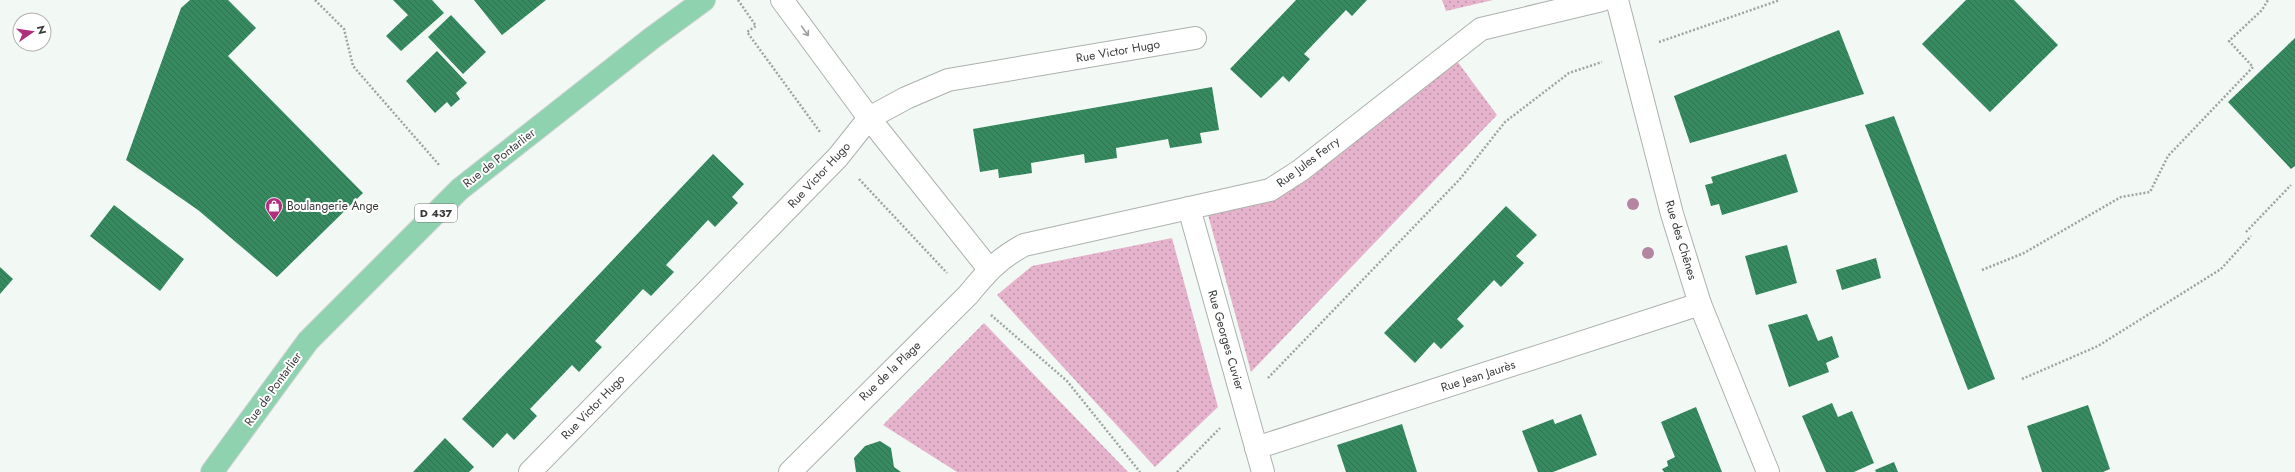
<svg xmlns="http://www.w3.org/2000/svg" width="2295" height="472" viewBox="0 0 2295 472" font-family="Jost,sans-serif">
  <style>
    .grass { fill: url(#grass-dots) }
    .building { fill: url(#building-back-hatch) }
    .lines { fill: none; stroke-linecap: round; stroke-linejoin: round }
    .minor-casing { stroke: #abb1ad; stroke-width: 24 }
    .primary-casing { stroke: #d3d4d3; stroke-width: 24 }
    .path { stroke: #9ea4a0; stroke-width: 2.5; stroke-dasharray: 2 2; stroke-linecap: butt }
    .minor { stroke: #fff; stroke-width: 22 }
    .primary { stroke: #8ed2b0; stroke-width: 22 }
    .tree { fill: #b385a0 }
    .oneway { stroke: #9c9d9c }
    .labels { text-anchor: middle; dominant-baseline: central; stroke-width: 4; stroke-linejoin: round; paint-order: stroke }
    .shield { fill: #fff; stroke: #747674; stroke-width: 1 }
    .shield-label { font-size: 11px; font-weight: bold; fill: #383b39 }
    .street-label { font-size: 12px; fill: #383b39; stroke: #fff }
    .poi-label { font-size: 12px; fill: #383b39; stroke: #fff; text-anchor: start }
  </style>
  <defs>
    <pattern id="grass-dots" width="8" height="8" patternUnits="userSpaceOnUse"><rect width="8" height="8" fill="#e6b3cc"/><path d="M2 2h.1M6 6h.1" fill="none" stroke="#bb93a7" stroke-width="1.8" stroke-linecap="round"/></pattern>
    <pattern id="building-back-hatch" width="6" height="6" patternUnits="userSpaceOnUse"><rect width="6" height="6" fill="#378a60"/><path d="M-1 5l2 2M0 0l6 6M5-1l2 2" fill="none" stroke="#2f7250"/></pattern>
  </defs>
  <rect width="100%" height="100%" fill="#f2f9f5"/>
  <g class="grass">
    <path d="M1442,0H1493L1446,11Z"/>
    <path d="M1457,61L1497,115L1251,372L1208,215L1261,204L1284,194Z"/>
    <path d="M1172,238L1218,407L1155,467L997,295L1032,266Z"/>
    <path d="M984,323L1128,472H957L883,425Z"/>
  </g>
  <g class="building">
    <path d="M190,0H228L256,28L228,56L363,193L277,277L198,210L126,160L181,8Z"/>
    <path d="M393,0H432L444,13L401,51L386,36L408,15Z"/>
    <path d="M474,0H546L502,35Z"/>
    <path d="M1296,0H1367L1352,16L1346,10L1304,54L1310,59L1289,82L1283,76L1261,98L1230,69Z"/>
    <path d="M1966,0H2014L2058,45L1990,112L1922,44Z"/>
    <path d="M451,15L486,52L463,74L428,37Z"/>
    <path d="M1839,30L1864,94L1690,143L1674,96Z"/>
    <path d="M2295,38V166L2291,169L2228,102Z"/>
    <path d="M437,51L467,83L456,93L460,99L451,107L447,102L435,113L406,81Z"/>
    <path d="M1212,87L1219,130L1200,133L1202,143L1170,148L1168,139L1116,148L1117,158L1085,163L1084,154L1031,163L1032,173L999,178L998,169L980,172L973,129Z"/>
    <path d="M1894,116L1995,379L1968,390L1865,125Z"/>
    <path d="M713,154L744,184L732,197L738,203L715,227L708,220L666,265L674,272L651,296L643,289L595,341L602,347L579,372L572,365L530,409L537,416L514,440L507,433L493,448L462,419Z"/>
    <path d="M1786,154L1798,192L1722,215L1719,204L1711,206L1705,185L1713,183L1711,177Z"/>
    <path d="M114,205L184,259L160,291L90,236Z"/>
    <path d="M1506,206L1537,235L1516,256L1524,263L1501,287L1494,280L1457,319L1464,326L1441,349L1434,342L1415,363L1384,333Z"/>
    <path d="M1787,245L1797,283L1756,295L1745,256Z"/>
    <path d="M1876,258L1881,278L1842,290L1836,270Z"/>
    <path d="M0,267L13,279L0,294Z"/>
    <path d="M1807,314L1818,341L1832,336L1839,357L1826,363L1829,372L1789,387L1768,325Z"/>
    <path d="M1832,403L1838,417L1852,411L1874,463L1854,472H1826L1802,416Z"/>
    <path d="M2088,405L2110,469L2103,472H2042L2027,426Z"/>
    <path d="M1696,407L1722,472H1664L1662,469L1668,466L1667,461L1675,457L1661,422Z"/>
    <path d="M1581,414L1597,455L1553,472H1538L1522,431L1553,419L1555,424Z"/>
    <path d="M1402,424L1417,472H1346L1337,445Z"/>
    <path d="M445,438L474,467L469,472H413Z"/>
    <path d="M880,441L891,448L894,467L901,472H856L854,458L865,446Z"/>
    <path d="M1894,462L1898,472H1876L1875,470Z"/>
  </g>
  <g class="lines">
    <g class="minor-casing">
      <g id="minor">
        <path d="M782,0L869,118L989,269"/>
        <path d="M1617,0L1672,214L1700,304L1768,472"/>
        <path d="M1189,208L1263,472"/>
        <path d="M1256,448L1700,304"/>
        <path d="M530,472L838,157L869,118L906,98L948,80L1195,38"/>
        <path d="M790,472L968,295C986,273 998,259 1024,245L1270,190L1301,170L1481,29L1602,0"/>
      </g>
    </g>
    <g class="primary-casing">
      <path id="primary" d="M212,472L308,341L460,189L652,38L704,0"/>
    </g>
    <g class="path">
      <path d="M315,0L344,29L353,66L440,166"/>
      <path d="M738,0L756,26L747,32L820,132"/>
      <path d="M1659,42L1780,0"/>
      <path d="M859,179L947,273"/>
      <path d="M2246,232L2291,185"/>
      <path d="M1982,270L2024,253L2121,197L2150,192L2168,156L2253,67L2229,41L2262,10L2268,0"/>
      <path d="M991,315L1067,381L1140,472"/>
      <path d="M1268,378L1460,179L1505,122L1569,73L1602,62"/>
      <path d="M2022,379L2098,346L2221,269L2251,236"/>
      <path d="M1177,472L1220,428"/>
    </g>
    <use href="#minor" class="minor"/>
    <use href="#primary" class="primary"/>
  </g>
  <g class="tree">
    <circle cx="1633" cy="204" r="6"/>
    <circle cx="1648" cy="253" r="6"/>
  </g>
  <defs><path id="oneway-shaft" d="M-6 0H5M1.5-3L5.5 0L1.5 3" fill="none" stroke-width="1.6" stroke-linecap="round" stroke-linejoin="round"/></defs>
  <use class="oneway" href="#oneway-shaft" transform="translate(805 31) rotate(54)"/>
  <defs>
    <g id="shop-pin" transform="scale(0.9)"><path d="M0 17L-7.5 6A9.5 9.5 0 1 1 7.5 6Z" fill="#af2f7c" stroke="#fff"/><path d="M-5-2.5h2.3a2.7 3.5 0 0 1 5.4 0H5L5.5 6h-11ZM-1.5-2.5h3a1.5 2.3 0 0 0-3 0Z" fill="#fff"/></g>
  </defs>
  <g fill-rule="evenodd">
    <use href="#shop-pin" x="274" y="206"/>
  </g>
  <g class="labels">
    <rect class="shield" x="415" y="204" width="42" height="18" rx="3"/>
    <g class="shield-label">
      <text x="436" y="213">D 437</text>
    </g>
    <g class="street-label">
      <text transform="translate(1118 51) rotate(-10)">Rue Victor Hugo</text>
      <text transform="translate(499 158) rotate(-38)">Rue de Pontarlier</text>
      <text transform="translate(1308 162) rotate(-37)">Rue Jules Ferry</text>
      <text transform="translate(819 175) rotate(-47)">Rue Victor Hugo</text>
      <text transform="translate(1681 240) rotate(73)">Rue des Chênes</text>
      <text transform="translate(1226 340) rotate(74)">Rue Georges Cuvier</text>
      <text transform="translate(890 371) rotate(-44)">Rue de la Plage</text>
      <text transform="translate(1478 376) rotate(-18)">Rue Jean Jaurès</text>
      <text transform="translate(273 389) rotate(-54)">Rue de Pontarlier</text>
      <text transform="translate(593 407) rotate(-46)">Rue Victor Hugo</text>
    </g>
    <g class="poi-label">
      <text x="287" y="206">Boulangerie Ange</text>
    </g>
  </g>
  <g transform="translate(32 32) rotate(77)"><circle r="19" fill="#ffffff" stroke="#afb1b0"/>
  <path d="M0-3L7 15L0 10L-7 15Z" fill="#af2f7c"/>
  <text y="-6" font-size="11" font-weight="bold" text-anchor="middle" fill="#383b39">N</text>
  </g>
</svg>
